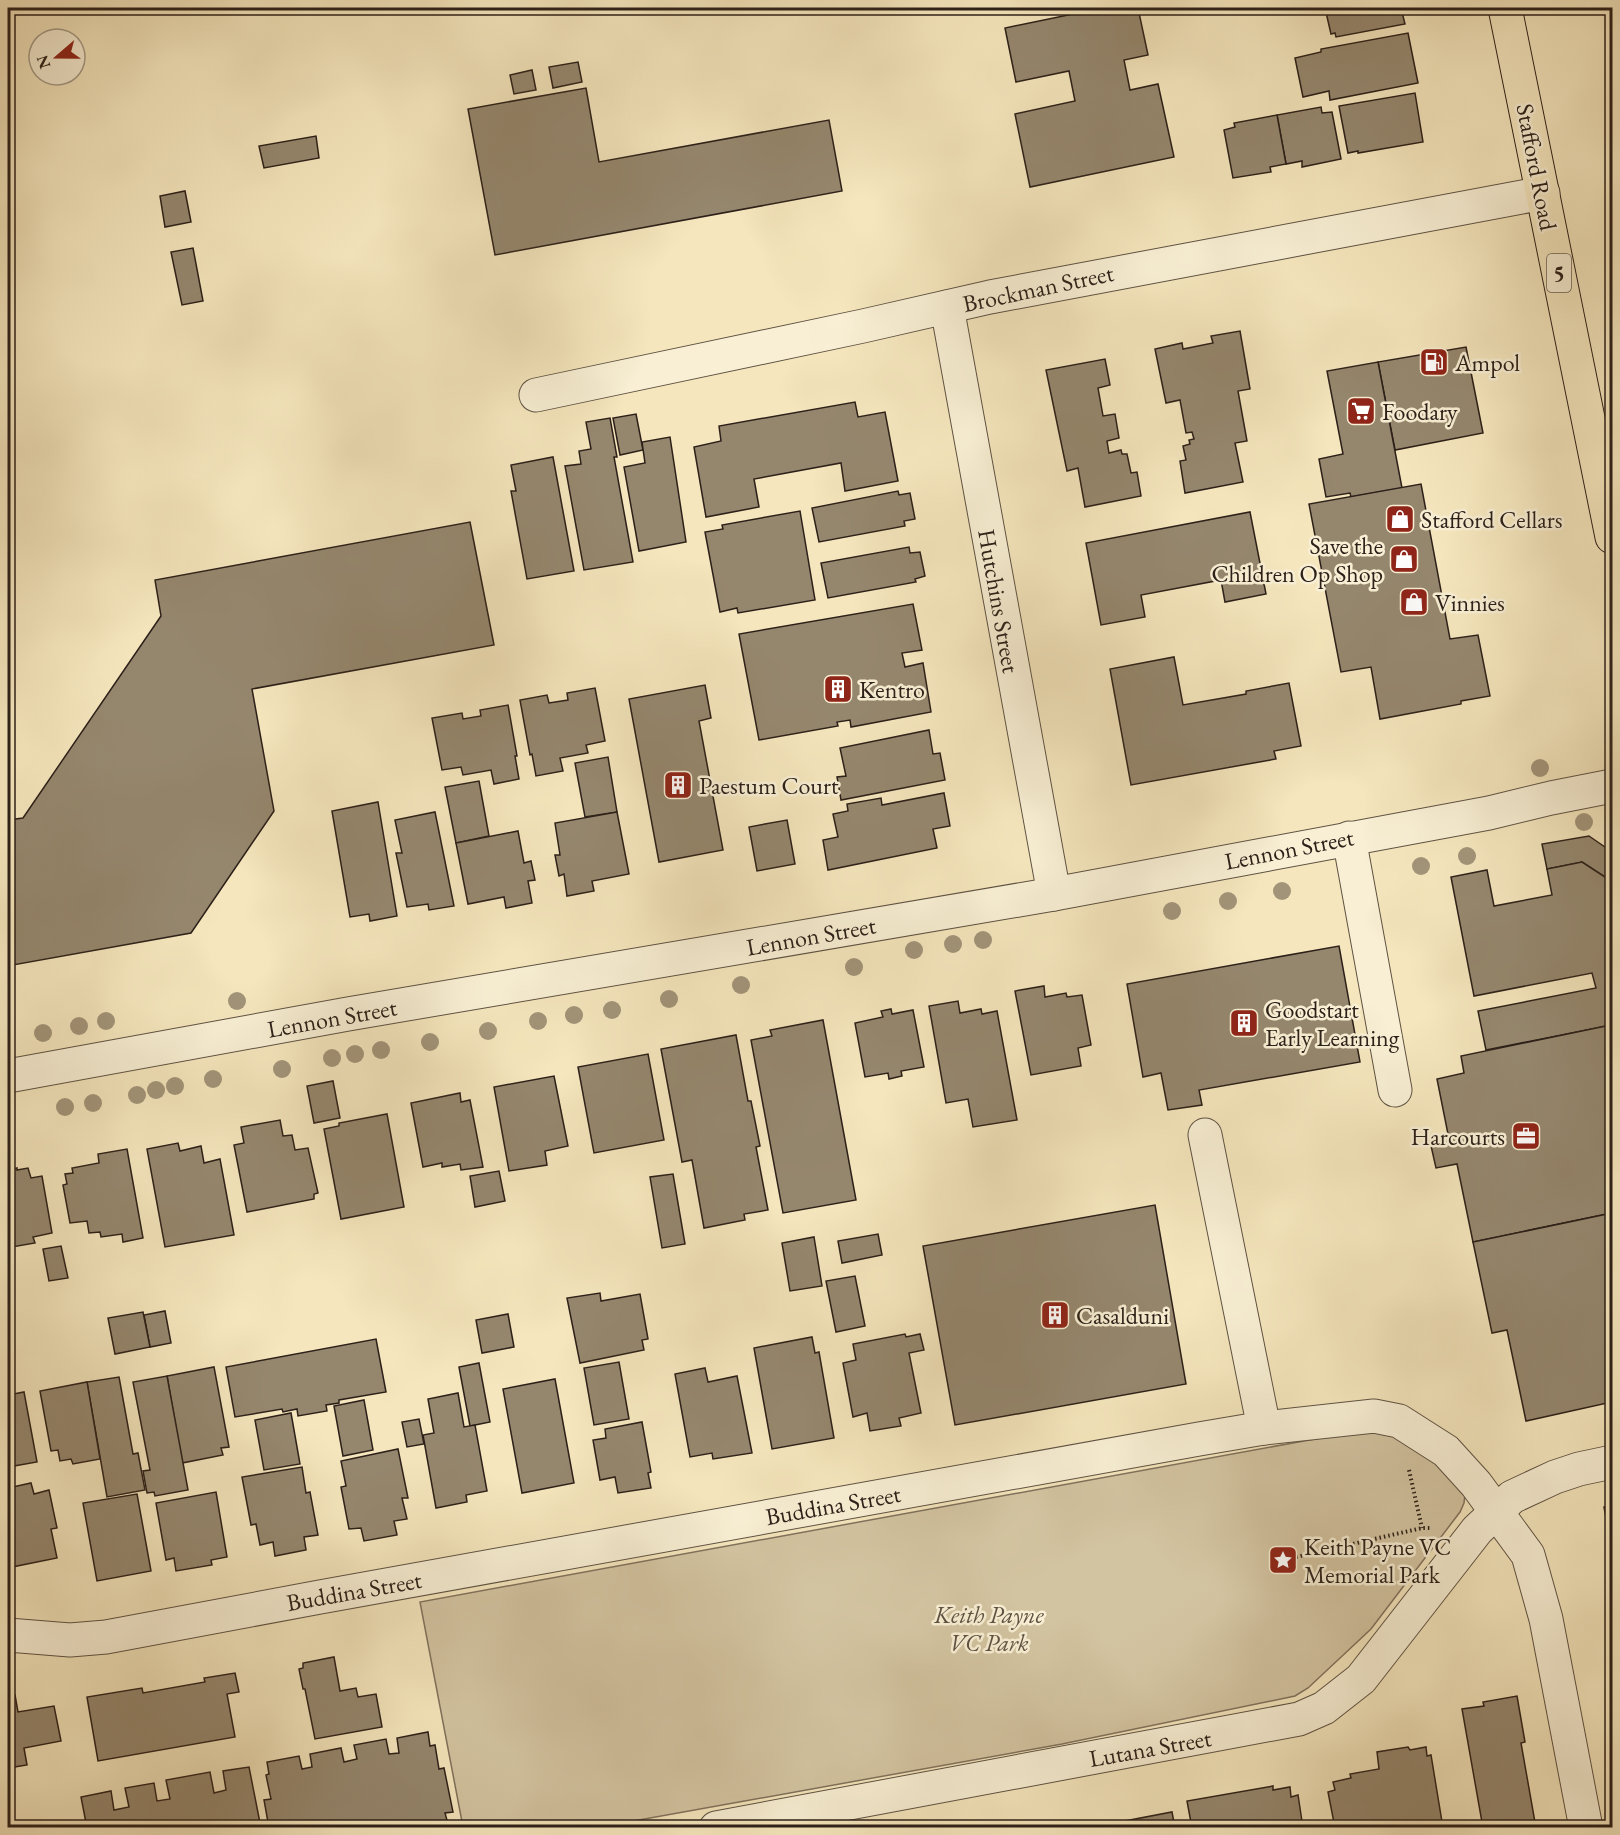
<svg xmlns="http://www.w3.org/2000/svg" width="1620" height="1835" viewBox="0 0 1620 1835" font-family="'EB Garamond',serif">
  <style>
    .green { fill: #d3c4a1; stroke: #80725d; stroke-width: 1.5 }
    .building { fill: #95876e; stroke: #2c2019; stroke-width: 1.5 }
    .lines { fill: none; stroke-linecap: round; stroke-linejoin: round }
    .minor-casing { stroke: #5e5242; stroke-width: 35 }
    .highway-casing { stroke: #2c2019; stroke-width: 35 }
    .path { stroke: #2c2019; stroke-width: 4; stroke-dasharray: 1.5 3; stroke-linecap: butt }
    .minor { stroke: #f8efd4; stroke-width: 33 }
    .highway { stroke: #f5e6bd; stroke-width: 33 }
    .tree { fill: #a29479 }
    .labels { text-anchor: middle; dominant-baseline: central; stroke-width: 5; stroke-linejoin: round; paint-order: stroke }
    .shield { fill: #f8efd4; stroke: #695e51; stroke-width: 1.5 }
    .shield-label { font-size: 22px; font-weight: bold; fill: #2c2019 }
    .street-label { font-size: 24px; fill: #2c2019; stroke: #f8efd4 }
    .poi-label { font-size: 24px; fill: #2c2019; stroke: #f8efd4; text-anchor: start }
    .park-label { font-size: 24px; font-style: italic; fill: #5e5142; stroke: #f8efd4 }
  </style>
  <rect width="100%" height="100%" fill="#f5e6bd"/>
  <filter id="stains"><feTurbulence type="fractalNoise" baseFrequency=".00333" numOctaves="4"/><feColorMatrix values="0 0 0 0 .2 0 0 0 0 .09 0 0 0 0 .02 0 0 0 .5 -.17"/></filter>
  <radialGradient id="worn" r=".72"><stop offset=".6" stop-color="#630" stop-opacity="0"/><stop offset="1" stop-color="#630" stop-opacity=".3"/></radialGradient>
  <path class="green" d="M1364,1430H1377L1424,1446L1465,1494L1464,1503L1460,1512L1371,1629L1308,1688L1295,1696L1062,1744L600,1827H463L420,1602Z"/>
  <g class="building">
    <path d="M1102,8H1138L1148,55L1124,60L1130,90L1158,84L1174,157L1030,187L1015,114L1075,101L1069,71L1016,82L1005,28Z"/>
    <path d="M1325,8H1401L1405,24L1336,37L1335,33L1331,34Z"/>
    <path d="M1408,33L1418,83L1330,100L1329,91L1303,97L1295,58L1321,52V49Z"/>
    <path d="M578,62L582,82L553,88L549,67Z"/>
    <path d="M532,70L536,90L514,94L510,75Z"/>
    <path d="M586,88L599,162L829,120L842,191L495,255L468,109Z"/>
    <path d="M1415,93L1423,142L1358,153V151L1348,153L1339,106Z"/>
    <path d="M1321,107L1322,113L1332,112L1341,159L1302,167V161L1286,164L1277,115Z"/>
    <path d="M1277,115L1286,164L1270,167L1271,172L1233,178L1224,130L1235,127L1234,123Z"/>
    <path d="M316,136L319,158L264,168L259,146Z"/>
    <path d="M185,191L191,222L165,227L160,196Z"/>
    <path d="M193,248L203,301L182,305L171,252Z"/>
    <path d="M1240,331L1250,389L1238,391L1247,441L1235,443L1243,482L1185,493L1180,461L1186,460L1183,446L1190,444L1189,440L1194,439L1192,432L1186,433L1180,400L1166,403L1155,349L1182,343L1183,349L1213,343L1211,336Z"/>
    <path d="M1466,347L1483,433L1395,450L1378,362Z"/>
    <path d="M1105,359L1110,385L1098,388L1103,416L1115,414L1119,438L1107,441L1109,453L1121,450L1122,454H1127L1131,473L1137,472L1141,496L1085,507L1078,468L1067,471L1046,370Z"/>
    <path d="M1378,362L1402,488L1351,497L1350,493L1326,497L1319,459L1343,454L1327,371Z"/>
    <path d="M855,402L858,417L885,412L898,481L845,491L841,463L754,479L759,507L706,517L694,447L721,441L719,426Z"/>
    <path d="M636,414L643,450L620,455L613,418Z"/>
    <path d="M610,418L617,457H614L633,562L584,570L565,466L581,464L579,451L591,449L586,422Z"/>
    <path d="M670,437L686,542L639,551L624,467L645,463L642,442Z"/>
    <path d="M553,457L574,571L527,579L511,491H516L511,465Z"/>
    <path d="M1421,484L1450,639L1478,635L1490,696L1461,701V704L1380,719L1371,667L1341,672L1309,504Z"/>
    <path d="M898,491L899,495L910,493L915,519L904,521L905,526L819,542L812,508Z"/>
    <path d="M800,511L815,600L738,613L737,608L720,612L705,532L723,529L722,525Z"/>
    <path d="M1250,512L1266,594L1225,602L1221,580L1141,595L1145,617L1101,625L1086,543Z"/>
    <path d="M470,522L494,645L252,689L274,811L191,933L13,965L8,935V820L23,818L161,616L155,580Z"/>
    <path d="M909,547L910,553L920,552L925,576L915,579L916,582L828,598L821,563Z"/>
    <path d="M913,604L922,650L902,653L905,667L923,663L931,712L851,727L850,720L837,722L838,726L759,740L739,634Z"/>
    <path d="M1174,657L1183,705L1246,694V691L1289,683L1301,746L1274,751L1276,759L1131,785L1110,669Z"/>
    <path d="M705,685L711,718L699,721L723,850L659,862L629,699Z"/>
    <path d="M595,688L605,741L586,745L588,753L560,758L563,771L536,776L532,754L530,755L520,700L547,695L549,703L568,700L567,693Z"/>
    <path d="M508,705L517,756H515L519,779L494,784L491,770L463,775L461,767L442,770L432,718L462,713L463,719L481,716L480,710Z"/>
    <path d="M929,730L933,754L940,753L945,780L841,800L837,777L846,776L840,748Z"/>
    <path d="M608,757L617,812L585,817L575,763Z"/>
    <path d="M479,781L489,836L456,843L445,787Z"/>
    <path d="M944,793L950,826L933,829L937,848L828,870L823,840L838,837L833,814L848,811L847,804L881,798L882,805Z"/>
    <path d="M378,802L397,916L370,921L369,914L350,917L332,811Z"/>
    <path d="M435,812L454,906L429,910L428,904L407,907L396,853H402L395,820Z"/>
    <path d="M617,812L629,874L592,881L594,891L567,896L564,874L559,876L555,855H560L555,823Z"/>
    <path d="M787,820L795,864L757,871L749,827Z"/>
    <path d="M518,831L524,863L531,861L535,880L528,881L532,903L506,908L504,897L468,904L456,843Z"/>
    <path d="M1589,836L1612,852V899L1608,879L1582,862L1547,869L1542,844Z"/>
    <path d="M1582,862L1608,879L1612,899V1025L1486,1050L1478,1011L1596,988L1592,973L1474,996L1451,877L1487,870L1494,906L1552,895L1547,869Z"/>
    <path d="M1339,946L1360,1062L1199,1090L1202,1105L1168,1110L1161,1073L1143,1077L1127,984Z"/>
    <path d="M1044,986L1045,997L1066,993L1067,997L1082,995L1091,1045L1078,1048L1081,1066L1031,1075L1015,991Z"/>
    <path d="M958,1001L960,1013L981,1009L982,1014L997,1011L1017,1120L973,1127L968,1099L946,1103L929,1006Z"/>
    <path d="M891,1009L892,1014L913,1010L924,1067L901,1071L902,1076L889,1079L888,1073L865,1077L855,1023L883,1017L881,1011Z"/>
    <path d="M823,1020L856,1200L783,1213L751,1040L772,1036L770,1030Z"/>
    <path d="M1606,1026L1612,1056V1213L1473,1242L1457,1164L1436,1168L1429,1137L1448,1134L1437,1079L1464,1073L1461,1056Z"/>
    <path d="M736,1035L748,1101H751L760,1146L756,1147L768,1210L744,1214L745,1220L704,1228L692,1160L682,1162L661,1049Z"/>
    <path d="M648,1054L664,1140L594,1153L578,1067Z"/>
    <path d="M554,1076L568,1146L545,1151L547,1165L509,1171L494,1087Z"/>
    <path d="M333,1081L340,1118L314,1123L307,1086Z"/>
    <path d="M460,1093L461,1102L470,1100L483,1167L461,1170L460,1164L442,1167V1163L423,1167L411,1103Z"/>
    <path d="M387,1114L404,1207L341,1219L324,1129L339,1126V1123Z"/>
    <path d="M280,1120L283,1136L292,1135L295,1150L308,1148L318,1193L314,1194V1199L247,1212L234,1145L244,1143L241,1127Z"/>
    <path d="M178,1143L180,1151L201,1146L204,1163L220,1159L234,1235L165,1247L147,1149Z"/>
    <path d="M127,1149L143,1238L123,1242L122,1234L101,1237L100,1232L89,1233L87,1221L70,1223L63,1185L67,1184L65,1174L73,1173L72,1168L99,1163L98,1154Z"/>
    <path d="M17,1168V1170L28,1168L31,1178L42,1176L52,1233L33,1237L35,1243L12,1247L11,1244L8,1245V1170Z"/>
    <path d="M499,1171L505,1201L475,1207L470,1176Z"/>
    <path d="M673,1174L685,1244L662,1248L650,1177Z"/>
    <path d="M1155,1205L1186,1384L955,1425L923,1246Z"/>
    <path d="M1612,1213V1402L1526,1421L1507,1330L1492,1333L1473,1242Z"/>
    <path d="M878,1234L882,1255L842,1263L838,1241Z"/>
    <path d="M814,1237L822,1286L790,1291L782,1243Z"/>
    <path d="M61,1246L68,1278L49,1281L43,1249Z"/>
    <path d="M855,1276L865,1326L836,1332L826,1281Z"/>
    <path d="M600,1293L601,1301L640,1294L648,1339L642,1340L644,1350L580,1363L567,1298Z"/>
    <path d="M165,1311L171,1343L150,1347L144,1315Z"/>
    <path d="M143,1312L150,1347L115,1354L108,1318Z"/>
    <path d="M508,1314L514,1347L482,1353L476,1320Z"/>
    <path d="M905,1334L906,1337L920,1334L924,1350L909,1353L921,1413L899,1418L901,1426L870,1431L867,1413L853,1417L843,1363L856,1360L853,1344Z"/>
    <path d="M812,1337L815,1353L819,1352L834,1438L772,1449L754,1348Z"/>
    <path d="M376,1339L386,1392L339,1400V1403L326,1405L327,1411L298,1416L297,1409L283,1412L282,1409L235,1417L226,1367Z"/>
    <path d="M619,1362L629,1419L594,1425L584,1368Z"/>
    <path d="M479,1363L490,1422L470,1426L459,1367Z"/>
    <path d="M214,1367L229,1447L221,1448L223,1455L182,1463L167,1376Z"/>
    <path d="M705,1368L708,1382L737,1376L752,1453L713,1459L712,1453L690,1457L675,1374Z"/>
    <path d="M167,1376L188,1490L155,1496L154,1492L147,1493L143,1471L150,1470L133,1382Z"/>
    <path d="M119,1377L133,1454L138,1453L145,1490L107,1497L87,1382Z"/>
    <path d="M555,1379L574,1483L522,1493L503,1389Z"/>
    <path d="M87,1382L100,1459L73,1464L71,1459L60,1461L58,1450L51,1451L40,1391Z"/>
    <path d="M24,1392L37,1462L8,1467V1395Z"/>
    <path d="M458,1393L464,1427L475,1425L487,1491L466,1495L467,1502L436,1508L423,1435L434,1433L428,1399Z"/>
    <path d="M364,1400L373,1450L343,1456L334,1406Z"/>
    <path d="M291,1413L300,1464L264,1470L255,1420Z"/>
    <path d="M419,1419L424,1444L407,1447L402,1422Z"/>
    <path d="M642,1422L651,1472L648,1473L651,1488L618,1493L615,1477L600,1480L593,1440L606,1438L605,1429Z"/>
    <path d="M398,1449L408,1498H402L407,1519L394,1521L397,1535L364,1541L361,1528L349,1529L341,1487L346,1486L341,1461Z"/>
    <path d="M302,1467L306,1493L310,1492L318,1535L304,1537L306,1550L275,1556L273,1542L260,1545L256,1524L251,1525L242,1477Z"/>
    <path d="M31,1483L34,1494L49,1490L57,1528L51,1529L57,1558L12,1567L11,1560L8,1561V1488Z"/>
    <path d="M216,1492L227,1557L211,1560L212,1565L176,1571L174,1558L166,1560L156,1503Z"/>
    <path d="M137,1494L151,1571L97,1581L83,1503Z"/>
    <path d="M1612,1505V1549L1604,1507Z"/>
    <path d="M334,1657L340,1691L356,1688L358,1697L376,1694L382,1727L315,1739L305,1689H303L299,1669L303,1668V1663Z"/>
    <path d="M235,1673L239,1692L227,1694L235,1737L98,1761L87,1697L142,1688L143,1693L205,1682L204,1678Z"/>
    <path d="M15,1695L18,1712L54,1706L61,1741L24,1748L27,1765L8,1768V1697Z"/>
    <path d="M1517,1696L1525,1742L1521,1743L1536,1828H1483L1462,1709L1484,1706L1483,1702Z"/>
    <path d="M428,1732L430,1746L435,1745L439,1769L444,1768L453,1812L445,1813L448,1824L434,1827L433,1823L410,1828H269L264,1800L271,1799L266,1775L269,1774L267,1762L299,1756L302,1769L312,1767L310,1754L341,1748L344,1762L357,1759L354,1745L386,1739L389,1754L399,1753L397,1738Z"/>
    <path d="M1408,1747L1410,1750L1426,1747L1427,1756L1431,1755L1443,1828H1335L1328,1792L1335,1790L1333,1782L1351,1778L1350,1774L1379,1769L1377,1752Z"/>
    <path d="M249,1767L261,1828H87L81,1797L111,1791L114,1810L129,1807L125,1788L154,1783L157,1801L170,1799L166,1780L210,1772L214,1793L226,1790L223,1771Z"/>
    <path d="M1273,1786V1790L1290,1787L1291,1797L1298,1795L1303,1828H1192L1187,1801Z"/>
    <path d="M1172,1812L1175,1828H1088Z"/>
  </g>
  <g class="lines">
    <g class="minor-casing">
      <g id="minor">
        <path d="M947,307L1054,894"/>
        <path d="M536,395L863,326L990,297L1543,193"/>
        <path d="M1349,838L1395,1090"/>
        <path d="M8,1076L348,1014L1054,894L1489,813L1551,798L1612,786"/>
        <path d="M1205,1135L1264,1428"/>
        <path d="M8,1635L70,1640L106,1637L320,1597L1199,1439L1264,1428L1374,1416L1399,1421L1446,1451L1476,1484L1528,1555L1546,1619L1586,1828"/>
        <path d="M716,1828L1299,1719L1324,1708L1361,1679L1477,1530L1512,1497L1555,1477L1579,1469L1612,1462"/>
      </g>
    </g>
    <g class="highway-casing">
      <path id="highway" d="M1505,8L1612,537"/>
    </g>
    <g class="path">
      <path d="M1409,1470L1422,1528"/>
      <path d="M1283,1560L1422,1528H1432"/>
    </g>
    <use href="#minor" class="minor"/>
    <use href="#highway" class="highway"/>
  </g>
  <g class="tree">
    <circle cx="1540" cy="768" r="9"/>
    <circle cx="1584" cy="822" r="9"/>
    <circle cx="1467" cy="856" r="9"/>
    <circle cx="1421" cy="866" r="9"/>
    <circle cx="1282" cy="891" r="9"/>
    <circle cx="1228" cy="901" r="9"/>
    <circle cx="1172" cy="911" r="9"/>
    <circle cx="983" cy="940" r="9"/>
    <circle cx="953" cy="944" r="9"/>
    <circle cx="914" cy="950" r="9"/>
    <circle cx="854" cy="967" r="9"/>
    <circle cx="741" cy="985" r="9"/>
    <circle cx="669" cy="999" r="9"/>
    <circle cx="237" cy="1001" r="9"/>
    <circle cx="612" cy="1010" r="9"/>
    <circle cx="574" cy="1015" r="9"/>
    <circle cx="106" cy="1021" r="9"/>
    <circle cx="538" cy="1021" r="9"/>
    <circle cx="79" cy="1026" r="9"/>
    <circle cx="488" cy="1031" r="9"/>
    <circle cx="43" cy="1033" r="9"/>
    <circle cx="430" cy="1042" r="9"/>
    <circle cx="381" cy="1050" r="9"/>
    <circle cx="355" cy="1054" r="9"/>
    <circle cx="332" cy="1058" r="9"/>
    <circle cx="282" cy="1069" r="9"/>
    <circle cx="213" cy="1079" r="9"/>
    <circle cx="175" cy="1086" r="9"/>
    <circle cx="156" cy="1090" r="9"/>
    <circle cx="137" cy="1095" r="9"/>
    <circle cx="93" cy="1103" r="9"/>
    <circle cx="65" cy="1107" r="9"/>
  </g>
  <defs>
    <g id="fuel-square" transform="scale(1.5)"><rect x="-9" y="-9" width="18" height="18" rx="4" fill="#8f2418" stroke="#f8efd4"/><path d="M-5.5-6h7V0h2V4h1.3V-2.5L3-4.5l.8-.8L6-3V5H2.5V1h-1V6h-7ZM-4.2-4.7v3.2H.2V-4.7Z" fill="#fff"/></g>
    <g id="supermarket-square" transform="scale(1.5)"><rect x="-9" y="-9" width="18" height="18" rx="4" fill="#8f2418" stroke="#f8efd4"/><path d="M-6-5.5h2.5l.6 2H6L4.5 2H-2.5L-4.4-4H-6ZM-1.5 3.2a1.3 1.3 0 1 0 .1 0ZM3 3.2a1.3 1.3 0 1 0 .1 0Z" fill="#fff"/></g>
    <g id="shop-square" transform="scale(1.5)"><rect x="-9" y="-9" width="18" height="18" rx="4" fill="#8f2418" stroke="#f8efd4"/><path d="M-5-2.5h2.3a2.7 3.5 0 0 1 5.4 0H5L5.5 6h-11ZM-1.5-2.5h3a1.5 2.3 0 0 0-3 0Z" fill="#fff"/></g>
    <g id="building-square" transform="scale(1.5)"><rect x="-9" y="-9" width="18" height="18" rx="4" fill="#8f2418" stroke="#f8efd4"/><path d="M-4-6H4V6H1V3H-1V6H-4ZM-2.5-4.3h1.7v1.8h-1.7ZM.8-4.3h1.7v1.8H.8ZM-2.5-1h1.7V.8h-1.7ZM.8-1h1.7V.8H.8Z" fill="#fff"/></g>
    <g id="office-square" transform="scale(1.5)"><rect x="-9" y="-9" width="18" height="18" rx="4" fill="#8f2418" stroke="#f8efd4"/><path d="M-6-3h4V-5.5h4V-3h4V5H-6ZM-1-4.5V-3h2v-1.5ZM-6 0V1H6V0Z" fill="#fff"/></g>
    <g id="sight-square" transform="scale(1.5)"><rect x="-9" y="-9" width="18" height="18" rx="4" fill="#8f2418" stroke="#f8efd4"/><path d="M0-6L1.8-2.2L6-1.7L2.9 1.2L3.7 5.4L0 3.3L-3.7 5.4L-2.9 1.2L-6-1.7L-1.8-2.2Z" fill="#fff"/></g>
  </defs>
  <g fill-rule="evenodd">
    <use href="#fuel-square" x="1434" y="362"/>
    <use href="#supermarket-square" x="1361" y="411"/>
    <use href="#shop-square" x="1400" y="519"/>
    <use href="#shop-square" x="1404" y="559"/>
    <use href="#shop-square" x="1414" y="602"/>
    <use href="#building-square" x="838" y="689"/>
    <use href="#building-square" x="678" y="785"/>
    <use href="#building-square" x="1244" y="1023"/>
    <use href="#office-square" x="1526" y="1136"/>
    <use href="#building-square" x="1055" y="1315"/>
    <use href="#sight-square" x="1283" y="1560"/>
  </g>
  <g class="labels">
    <rect class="shield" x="1547" y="254" width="24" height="38" rx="4.5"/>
    <g class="shield-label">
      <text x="1559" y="273">5</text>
    </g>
    <g class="street-label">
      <text transform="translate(1537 167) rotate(79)">Stafford Road</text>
      <text transform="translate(1038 288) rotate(-12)">Brockman Street</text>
      <text transform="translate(999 601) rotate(80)">Hutchins Street</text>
      <text transform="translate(1289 849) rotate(-11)">Lennon Street</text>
      <text transform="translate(811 936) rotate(-10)">Lennon Street</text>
      <text transform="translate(332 1018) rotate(-10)">Lennon Street</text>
      <text transform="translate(833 1505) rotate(-10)">Buddina Street</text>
      <text transform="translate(354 1591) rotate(-10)">Buddina Street</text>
      <text transform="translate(1150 1748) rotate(-10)">Lutana Street</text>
    </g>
    <g class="poi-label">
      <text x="1455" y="362">Ampol</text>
      <text x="1382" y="411">Foodary</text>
      <text x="1421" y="519">Stafford Cellars</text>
      <text x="1383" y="545" text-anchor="end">Save the<tspan x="1383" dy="28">Children Op Shop</tspan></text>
      <text x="1435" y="602">Vinnies</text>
      <text x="859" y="689">Kentro</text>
      <text x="699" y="785">Paestum Court</text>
      <text x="1265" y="1009">Goodstart<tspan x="1265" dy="28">Early Learning</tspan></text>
      <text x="1505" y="1136" text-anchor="end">Harcourts</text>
      <text x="1076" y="1315">Casalduni</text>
      <text x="1304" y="1546">Keith Payne VC<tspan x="1304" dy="28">Memorial Park</tspan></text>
    </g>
    <g class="park-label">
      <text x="989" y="1614">Keith Payne<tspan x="989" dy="28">VC Park</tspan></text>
    </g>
  </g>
  <rect width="1620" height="1835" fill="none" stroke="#f5e6bd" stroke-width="30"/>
  <rect x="9" y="9" width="1602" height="1817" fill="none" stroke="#2c2019" stroke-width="3"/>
  <rect x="15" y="15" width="1590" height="1805" fill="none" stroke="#2c2019" stroke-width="1.5"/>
  <g transform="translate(57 57) rotate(250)"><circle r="28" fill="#f8efd4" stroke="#a69c89" stroke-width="1.5"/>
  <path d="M0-4.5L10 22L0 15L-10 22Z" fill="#8f2418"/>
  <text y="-9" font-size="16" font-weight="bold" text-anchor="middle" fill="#2c2019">N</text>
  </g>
  <rect width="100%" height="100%" filter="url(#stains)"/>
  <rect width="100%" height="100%" fill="url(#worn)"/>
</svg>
